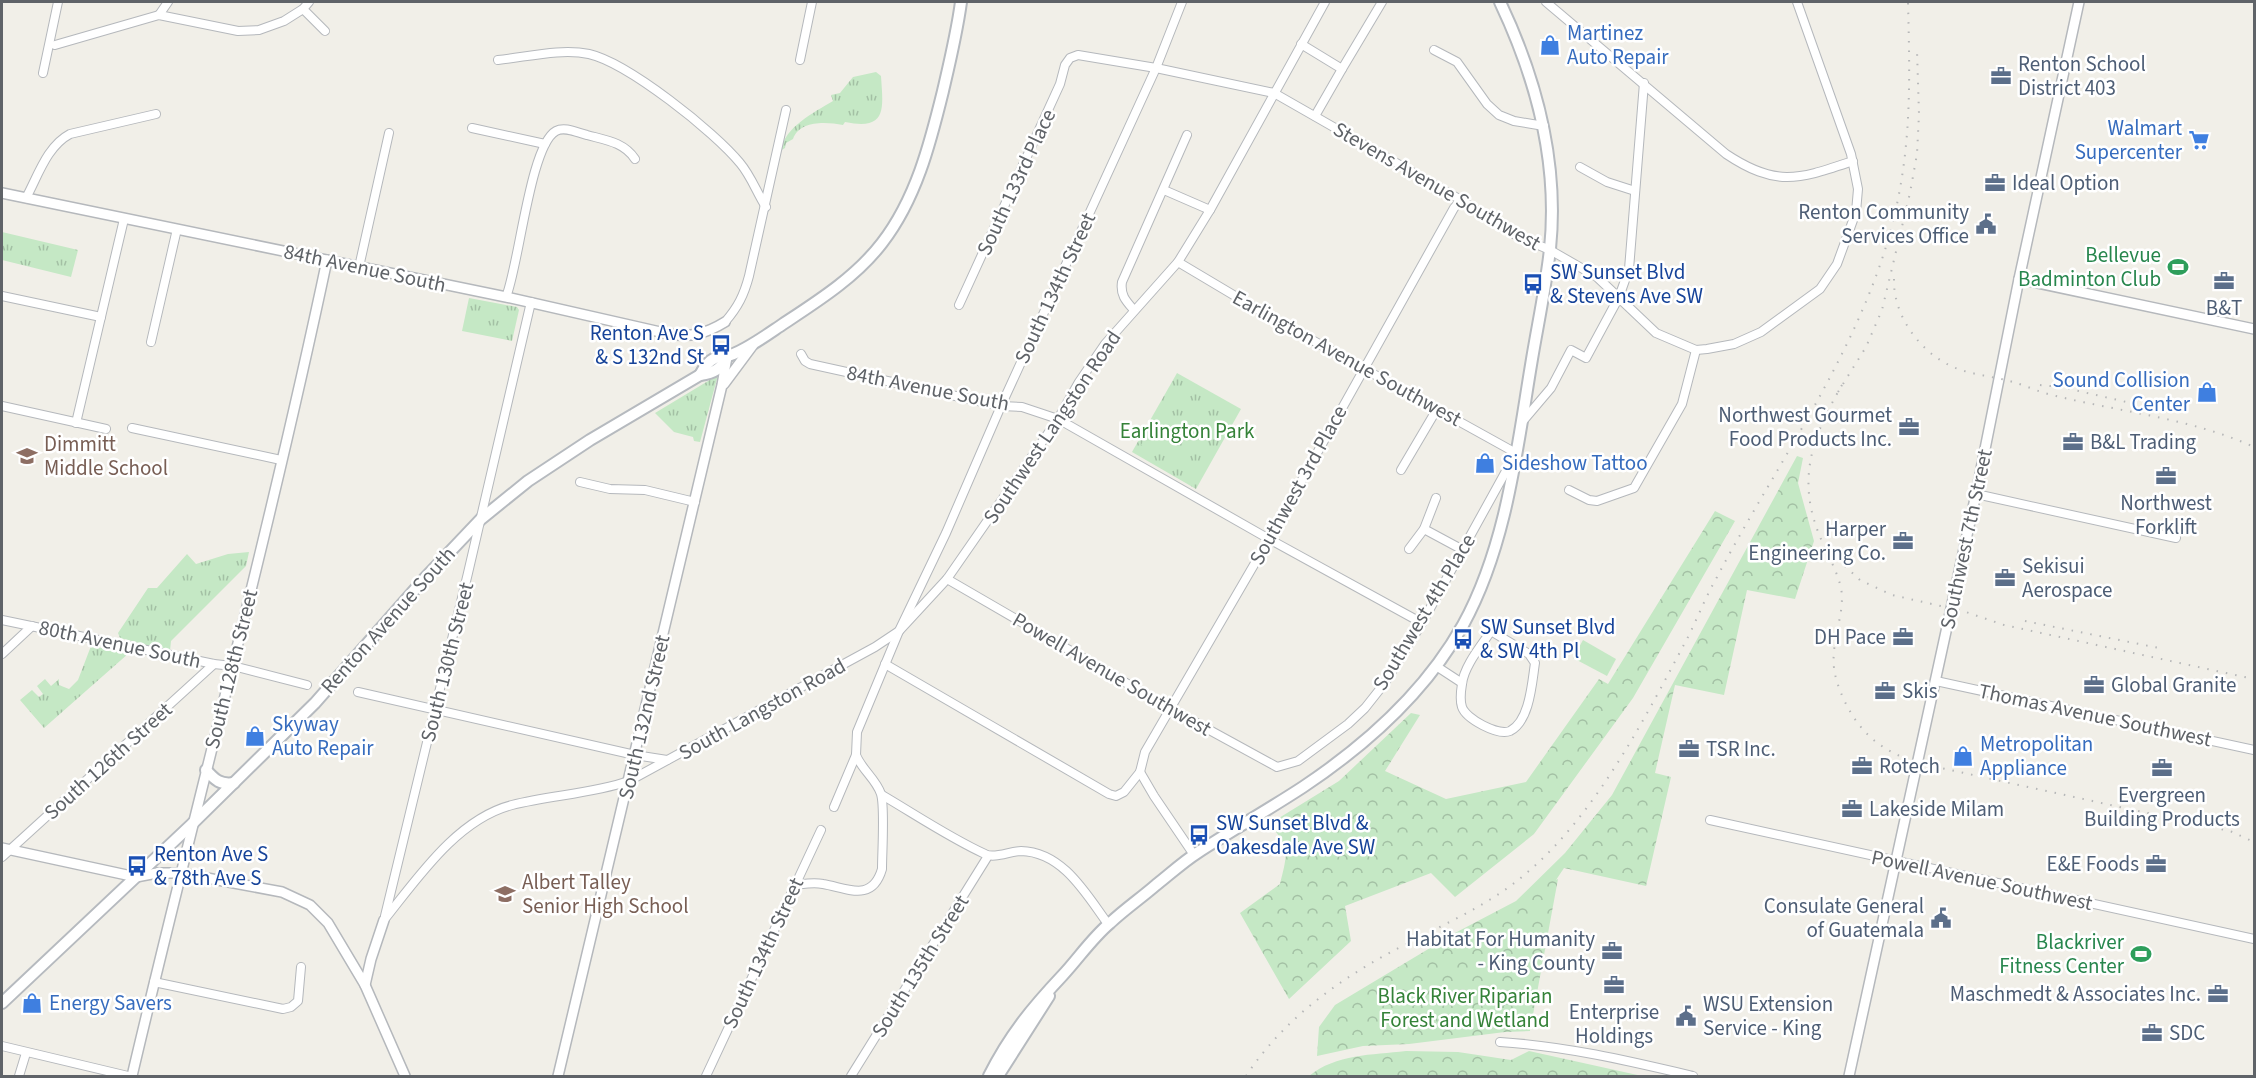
<svg xmlns="http://www.w3.org/2000/svg" width="2256" height="1078" viewBox="0 0 2256 1078" font-family="'Source Sans 3',sans-serif">
  <style>
    .grass { fill: url(#grass-tufts) }
    .forest { fill: url(#forest-crowns) }
    .pitch { fill: #c5e8c5 }
    .lines { fill: none; stroke-linecap: round; stroke-linejoin: round }
    .minor-casing { stroke: #b5b8bc; stroke-width: 10 }
    .tertiary-casing { stroke: #b5b8bc; stroke-width: 12 }
    .secondary-casing { stroke: #b6babf; stroke-width: 14 }
    .minor { stroke: #fff; stroke-width: 8 }
    .tertiary { stroke: #fff; stroke-width: 9 }
    .secondary { stroke: #fff; stroke-width: 10 }
    .rail { stroke: #b6b7b8; stroke-width: 2; stroke-dasharray: 1.5 8; stroke-linecap: butt }
    .labels { text-anchor: middle; dominant-baseline: central; stroke-width: 5; stroke-linejoin: round; paint-order: stroke }
    .shop-label { font-size: 21px; fill: #366cbe; stroke: #fff; text-anchor: start }
    .service-label { font-size: 21px; fill: #4e5e75; stroke: #fff; text-anchor: start }
    .street-label { font-size: 21px; fill: #5f6368; stroke: #fff }
    .leisure-label { font-size: 21px; fill: #27864d; stroke: #fff; text-anchor: end }
    .transit-label { font-size: 21px; fill: #164399; stroke: #fff; text-anchor: start }
    .park-label { font-size: 21px; fill: #348238; stroke: #fff }
    .education-label { font-size: 21px; fill: #785e54; stroke: #fff; text-anchor: start }
  </style>
  <defs>
    <pattern id="grass-tufts" width="24" height="20" patternUnits="userSpaceOnUse" patternTransform="scale(1.5)"><rect width="24" height="20" fill="#c5e8c5"/><path d="M3 7l-1-3M5 7V3M7 7l1-3M15 17l-1-3M17 17v-4M19 17l1-3" fill="none" stroke="#a3c0a4"/></pattern>
    <pattern id="forest-crowns" width="20" height="18" patternUnits="userSpaceOnUse" patternTransform="scale(1.5)"><rect width="20" height="18" fill="#c5e8c5"/><path d="M2 6a3 3 0 1 1 6 0M12 15a3 3 0 1 1 6 0" fill="none" stroke="#a3c0a4"/></pattern>
  </defs>
  <rect width="100%" height="100%" fill="#f1efe8"/>
  <g class="grass">
    <path d="M876,72L881,76C883,108 888,131 845,122L843,125C826,122 800,120 793,139L786,143L785,148L780,151C786,126 813,113 833,101L831,95L840,93L853,77Z"/>
    <path d="M2,232L78,250L71,277L2,260Z"/>
    <path d="M469,298L517,307L519,310L512,341L462,331Z"/>
    <path d="M1177,373L1241,409L1196,489L1132,452Z"/>
    <path d="M718,375L700,442L694,441L693,437L674,432L655,413Z"/>
    <path d="M249,552L246,566L171,641L170,651L120,638L118,633L148,588H157L187,554L196,564L228,554Z"/>
    <path d="M91,646L129,653L44,728L20,700L32,690L39,697L43,694L37,686L45,679L51,686L59,679V685L69,689L78,680Z"/>
  </g>
  <g class="forest">
    <path d="M1797,456L1803,458L1798,483L1814,541L1795,599L1747,590L1724,695L1675,685L1655,773L1671,777L1646,886L1564,868L1556,880L1558,879L1530,1031L1505,1032L1409,1044L1363,1046L1317,1056L1319,1027L1335,1005L1455,933L1516,901L1565,853L1612,795Z"/>
    <path d="M1715,511L1735,521L1633,698L1534,834L1455,897L1431,873L1345,906L1351,941L1289,999L1240,913L1280,884C1287,855 1291,848 1269,824L1339,781L1411,713L1420,715L1385,771L1446,799L1526,782L1599,679L1608,684Z"/>
    <path d="M1406,1051L1458,1052L1511,1060L1529,1051L1642,1076H1309C1336,1054 1372,1055 1406,1051Z"/>
  </g>
  <g class="pitch">
    <path d="M1155,421L1171,430L1156,454L1141,445Z"/>
    <path d="M1583,640L1616,659L1607,676L1573,658Z"/>
  </g>
  <g class="lines">
    <g class="minor-casing">
      <g id="minor">
        <path d="M1546,2L1726,154C1777,188 1799,179 1853,161"/>
        <path d="M303,9L325,31"/>
        <path d="M159,15L168,2"/>
        <path d="M1301,44L1342,69L1382,2"/>
        <path d="M55,45L159,15L238,31L259,30L284,21L303,9L309,2"/>
        <path d="M1434,50L1457,62L1487,104L1499,115L1514,121L1544,126"/>
        <path d="M498,60C527,57 561,48 589,54C628,63 715,132 740,163C751,176 757,193 766,207"/>
        <path d="M800,60L812,2"/>
        <path d="M43,73L58,2"/>
        <path d="M1315,116L1342,69"/>
        <path d="M472,128L545,144"/>
        <path d="M1580,167L1607,182L1635,191"/>
        <path d="M1164,190L1210,210"/>
        <path d="M26,198C38,176 47,146 70,134L156,114"/>
        <path d="M359,267L389,133"/>
        <path d="M2,296L101,317"/>
        <path d="M506,297C519,266 530,145 556,131C565,126 578,133 587,135C605,140 624,142 635,159"/>
        <path d="M959,305L1060,84L1065,65L1070,58L1078,55L1156,68L1274,93L1461,200L1517,236L1550,250L1597,277L1656,333L1696,350L1707,349L1734,344L1761,332L1820,289L1837,264L1856,212L1858,189L1851,154L1797,2"/>
        <path d="M1134,310C1126,301 1120,295 1122,282L1187,135"/>
        <path d="M725,322C738,307 744,295 749,276L786,110"/>
        <path d="M151,342L177,229"/>
        <path d="M801,354L805,361L810,364L1001,406L1022,407L1058,419L1269,539L1422,623"/>
        <path d="M2,406L106,429"/>
        <path d="M1523,421L1551,388L1571,350L1586,358L1619,297L1629,269L1644,83"/>
        <path d="M76,423L124,219"/>
        <path d="M132,428L281,460"/>
        <path d="M1401,470L1437,409"/>
        <path d="M580,482L610,489L645,490L695,502"/>
        <path d="M1569,490L1589,500L1597,501L1634,488L1682,404L1696,350"/>
        <path d="M1976,494L2176,538"/>
        <path d="M1424,529L1463,550"/>
        <path d="M1409,549L1424,529L1436,498"/>
        <path d="M947,579L1171,709L1277,767L1298,761L1348,724L1365,708L1384,684L1422,623L1516,453L1267,315L1178,262"/>
        <path d="M2,620L214,664L233,666L307,685"/>
        <path d="M1491,631L1529,654L1535,663C1532,682 1530,721 1510,731C1498,736 1466,719 1462,707C1460,701 1461,690 1462,684C1464,666 1481,646 1491,631Z"/>
        <path d="M2,654L32,626"/>
        <path d="M885,664L1109,794L1116,796L1124,792L1140,772L1145,752L1269,539L1454,208L1461,200"/>
        <path d="M1436,666L1462,683"/>
        <path d="M1936,681L2254,750"/>
        <path d="M358,692L635,755L667,760"/>
        <path d="M1140,772L1154,796L1194,855"/>
        <path d="M882,795C916,815 950,838 985,854C994,859 1010,851 1021,851C1063,852 1086,894 1108,924"/>
        <path d="M834,807L856,755L857,732L899,631L946,533L1001,406L1156,68L1182,2"/>
        <path d="M1710,820L2254,939"/>
        <path d="M2,857L214,664"/>
        <path d="M794,885C804,884 813,882 823,884C847,888 872,903 882,869C882,852 885,807 881,794C876,779 862,770 856,755"/>
        <path d="M385,916L468,573L531,302"/>
        <path d="M384,920C417,879 457,819 512,805C551,795 591,794 629,781L875,647L899,631L947,579L1058,419L1079,382L1105,344L1178,262L1210,210L1325,2"/>
        <path d="M154,982L283,1009L291,1007L298,1001L301,967"/>
        <path d="M1500,1042C1566,1046 1629,1061 1693,1076"/>
        <path d="M2,1046L128,1076"/>
        <path d="M19,1076L26,1053"/>
        <path d="M706,1076L821,830"/>
        <path d="M851,1076L988,856"/>
      </g>
    </g>
    <g class="tertiary-casing">
      <g id="tertiary">
        <path d="M2,193L506,297L669,334C691,338 707,333 725,322"/>
        <path d="M2019,279L2254,329"/>
        <path d="M724,384L753,345"/>
        <path d="M2,848L136,877L157,873H180L282,892L310,905L328,923L365,985L405,1076"/>
        <path d="M365,985L371,959L384,920"/>
        <path d="M132,1076C196,804 269,534 327,260"/>
        <path d="M558,1076L722,385L727,357"/>
        <path d="M1849,1076L1976,494L2019,279L2079,2"/>
      </g>
    </g>
    <g class="secondary-casing">
      <g id="secondary">
        <path d="M700,375C704,368 707,362 715,358C719,356 723,358 728,356C745,351 768,334 783,324C818,301 856,277 882,243C916,199 930,144 943,91C950,61 957,32 961,2"/>
        <path d="M206,770C215,780 220,785 234,783"/>
        <path d="M2,1003L191,825L315,703L425,578L481,519L528,481L590,440L700,375C714,373 721,369 727,357"/>
        <path d="M989,1076C1009,1036 1031,1009 1062,976C1078,959 1092,938 1110,923C1125,909 1141,898 1156,885C1170,874 1183,862 1197,853C1232,830 1268,810 1303,787C1366,745 1426,691 1463,625C1507,545 1517,448 1532,359C1538,323 1546,286 1550,249C1559,162 1537,80 1500,2"/>
        <path d="M998,1076L1049,996"/>
      </g>
    </g>
    <use href="#minor" class="minor"/>
    <use href="#tertiary" class="tertiary"/>
    <use href="#secondary" class="secondary"/>
    <g class="rail">
      <path d="M1894,279C1893,315 1919,351 1951,366C1970,375 1993,376 2013,382C2027,386 2041,393 2056,396C2122,412 2193,419 2254,447"/>
      <path d="M1842,385C1815,432 1797,474 1817,529C1824,549 1836,567 1841,588C1845,609 1835,631 1834,652C1832,670 1837,684 1844,700C1861,735 1882,751 1918,763L2230,831L2254,842"/>
      <path d="M2040,385L2061,387L2131,403"/>
      <path d="M1838,392L1866,347L1882,310L1910,193L1917,154L1919,114L1917,51"/>
      <path d="M1831,553L1860,580L1892,595L1963,611L2004,625L2254,679"/>
      <path d="M2025,621L2159,648"/>
      <path d="M1246,1076C1287,1014 1348,973 1414,940C1451,921 1491,903 1523,876C1595,817 1645,718 1688,637C1698,617 1706,596 1717,577C1776,465 1856,355 1890,233C1912,152 1910,84 1908,2"/>
    </g>
  </g>
  <defs>
    <g id="shop-bare" transform="scale(1.62)"><path d="M-5-2.5h2.3a2.7 3.5 0 0 1 5.4 0H5L5.5 6h-11ZM-1.5-2.5h3a1.5 2.3 0 0 0-3 0Z" fill="#3f7fe0" stroke="#fff" stroke-width="2.5" paint-order="stroke"/></g>
    <g id="office-bare" transform="scale(1.62)"><path d="M-6-3h4V-5.5h4V-3h4V5H-6ZM-1-4.5V-3h2v-1.5ZM-6 0V1H6V0Z" fill="#5c6f8a" stroke="#fff" stroke-width="2.5" paint-order="stroke"/></g>
    <g id="supermarket-bare" transform="scale(1.62)"><path d="M-6-5.5h2.5l.6 2H6L4.5 2H-2.5L-4.4-4H-6ZM-1.5 3.2a1.3 1.3 0 1 0 .1 0ZM3 3.2a1.3 1.3 0 1 0 .1 0Z" fill="#3f7fe0" stroke="#fff" stroke-width="2.5" paint-order="stroke"/></g>
    <g id="civic-bare" transform="scale(1.62)"><path d="M-.6-6.5H3V-4.5H.6V-3L4-1V1h2V6H-6V1h2V-1L-.6-3ZM-1.2 2.5V6h2.4V2.5Z" fill="#5c6f8a" stroke="#fff" stroke-width="2.5" paint-order="stroke"/></g>
    <g id="stadium-bare" transform="scale(1.62)"><path d="M0-5a6.5 5 0 1 0 0 10a6.5 5 0 1 0 0-10ZM-3.5-1.8h7v3.6h-7Z" fill="#2e9e5b" stroke="#fff" stroke-width="2.5" paint-order="stroke"/></g>
    <g id="bus-bare" transform="scale(1.62)"><path d="M-5-6H5V4H4V6H2V4H-2V6H-4V4H-5ZM-3.5-4V0h7V-4ZM-3.5 1.2v1.5H-2V1.2ZM2 1.2v1.5H3.5V1.2Z" fill="#1a4fb4" stroke="#fff" stroke-width="2.5" paint-order="stroke"/></g>
    <g id="school-bare" transform="scale(1.62)"><path d="M0-5L7-2L0 1L-7-2ZM-4 1L0 2.5L4 1V4Q0 6-4 4Z" fill="#8d6e63" stroke="#fff" stroke-width="2.5" paint-order="stroke"/></g>
  </defs>
  <g fill-rule="evenodd">
    <use href="#shop-bare" x="1550" y="45"/>
    <use href="#office-bare" x="2001" y="76"/>
    <use href="#supermarket-bare" x="2199" y="140"/>
    <use href="#office-bare" x="1995" y="183"/>
    <use href="#civic-bare" x="1986" y="224"/>
    <use href="#stadium-bare" x="2178" y="267"/>
    <use href="#office-bare" x="2224" y="281"/>
    <use href="#bus-bare" x="1533" y="284"/>
    <use href="#bus-bare" x="721" y="345"/>
    <use href="#shop-bare" x="2207" y="392"/>
    <use href="#office-bare" x="1909" y="427"/>
    <use href="#office-bare" x="2073" y="442"/>
    <use href="#school-bare" x="27" y="456"/>
    <use href="#shop-bare" x="1485" y="463"/>
    <use href="#office-bare" x="2166" y="476"/>
    <use href="#office-bare" x="1903" y="541"/>
    <use href="#office-bare" x="2005" y="578"/>
    <use href="#office-bare" x="1903" y="637"/>
    <use href="#bus-bare" x="1463" y="639"/>
    <use href="#office-bare" x="2094" y="685"/>
    <use href="#office-bare" x="1885" y="691"/>
    <use href="#shop-bare" x="255" y="736"/>
    <use href="#office-bare" x="1689" y="749"/>
    <use href="#shop-bare" x="1963" y="756"/>
    <use href="#office-bare" x="1862" y="766"/>
    <use href="#office-bare" x="2162" y="768"/>
    <use href="#office-bare" x="1852" y="809"/>
    <use href="#bus-bare" x="1199" y="835"/>
    <use href="#office-bare" x="2156" y="864"/>
    <use href="#bus-bare" x="137" y="866"/>
    <use href="#school-bare" x="505" y="894"/>
    <use href="#civic-bare" x="1941" y="918"/>
    <use href="#office-bare" x="1612" y="951"/>
    <use href="#stadium-bare" x="2141" y="954"/>
    <use href="#office-bare" x="1614" y="985"/>
    <use href="#office-bare" x="2218" y="994"/>
    <use href="#shop-bare" x="32" y="1003"/>
    <use href="#civic-bare" x="1686" y="1016"/>
    <use href="#office-bare" x="2152" y="1033"/>
  </g>
  <g class="labels">
    <g class="shop-label">
      <text x="1567" y="33">Martinez<tspan x="1567" dy="24">Auto Repair</tspan></text>
      <text x="2182" y="128" text-anchor="end">Walmart<tspan x="2182" dy="24">Supercenter</tspan></text>
      <text x="2190" y="380" text-anchor="end">Sound Collision<tspan x="2190" dy="24">Center</tspan></text>
      <text x="1502" y="463">Sideshow Tattoo</text>
      <text x="272" y="724">Skyway<tspan x="272" dy="24">Auto Repair</tspan></text>
      <text x="1980" y="744">Metropolitan<tspan x="1980" dy="24">Appliance</tspan></text>
      <text x="49" y="1003">Energy Savers</text>
    </g>
    <g class="service-label">
      <text x="2018" y="64">Renton School<tspan x="2018" dy="24">District 403</tspan></text>
      <text x="2012" y="183">Ideal Option</text>
      <text x="1969" y="212" text-anchor="end">Renton Community<tspan x="1969" dy="24">Services Office</tspan></text>
      <text x="2224" y="308" text-anchor="middle">B&amp;T</text>
      <text x="1892" y="415" text-anchor="end">Northwest Gourmet<tspan x="1892" dy="24">Food Products Inc.</tspan></text>
      <text x="2090" y="442">B&amp;L Trading</text>
      <text x="2166" y="503" text-anchor="middle">Northwest<tspan x="2166" dy="24">Forklift</tspan></text>
      <text x="1886" y="529" text-anchor="end">Harper<tspan x="1886" dy="24">Engineering Co.</tspan></text>
      <text x="2022" y="566">Sekisui<tspan x="2022" dy="24">Aerospace</tspan></text>
      <text x="1886" y="637" text-anchor="end">DH Pace</text>
      <text x="2111" y="685">Global Granite</text>
      <text x="1902" y="691">Skis</text>
      <text x="1706" y="749">TSR Inc.</text>
      <text x="1879" y="766">Rotech</text>
      <text x="2162" y="795" text-anchor="middle">Evergreen<tspan x="2162" dy="24">Building Products</tspan></text>
      <text x="1869" y="809">Lakeside Milam</text>
      <text x="2139" y="864" text-anchor="end">E&amp;E Foods</text>
      <text x="1924" y="906" text-anchor="end">Consulate General<tspan x="1924" dy="24">of Guatemala</tspan></text>
      <text x="1595" y="939" text-anchor="end">Habitat For Humanity<tspan x="1595" dy="24">- King County</tspan></text>
      <text x="2201" y="994" text-anchor="end">Maschmedt &amp; Associates Inc.</text>
      <text x="1703" y="1004">WSU Extension<tspan x="1703" dy="24">Service - King</tspan></text>
      <text x="1614" y="1012" text-anchor="middle">Enterprise<tspan x="1614" dy="24">Holdings</tspan></text>
      <text x="2169" y="1033">SDC</text>
    </g>
    <g class="street-label">
      <text transform="translate(1016 182) rotate(-65)">South 133rd Place</text>
      <text transform="translate(1437 186) rotate(30)">Stevens Avenue Southwest</text>
      <text transform="translate(365 268) rotate(12)">84th Avenue South</text>
      <text transform="translate(1055 288) rotate(-65)">South 134th Street</text>
      <text transform="translate(1347 358) rotate(29)">Earlington Avenue Southwest</text>
      <text transform="translate(928 388) rotate(11)">84th Avenue South</text>
      <text transform="translate(1052 427) rotate(-56)">Southwest Langston Road</text>
      <text transform="translate(1298 485) rotate(-61)">Southwest 3rd Place</text>
      <text transform="translate(1966 539) rotate(-78)">Southwest 7th Street</text>
      <text transform="translate(1424 612) rotate(-59)">Southwest 4th Place</text>
      <text transform="translate(388 620) rotate(-48)">Renton Avenue South</text>
      <text transform="translate(120 644) rotate(12)">80th Avenue South</text>
      <text transform="translate(447 662) rotate(-76)">South 130th Street</text>
      <text transform="translate(231 669) rotate(-76)">South 128th Street</text>
      <text transform="translate(1112 674) rotate(30)">Powell Avenue Southwest</text>
      <text transform="translate(762 709) rotate(-29)">South Langston Road</text>
      <text transform="translate(2095 715) rotate(12)">Thomas Avenue Southwest</text>
      <text transform="translate(644 717) rotate(-77)">South 132nd Street</text>
      <text transform="translate(108 761) rotate(-42)">South 126th Street</text>
      <text transform="translate(1982 880) rotate(12)">Powell Avenue Southwest</text>
      <text transform="translate(763 953) rotate(-65)">South 134th Street</text>
      <text transform="translate(920 966) rotate(-58)">South 135th Street</text>
    </g>
    <g class="leisure-label">
      <text x="2161" y="255">Bellevue<tspan x="2161" dy="24">Badminton Club</tspan></text>
      <text x="2124" y="942">Blackriver<tspan x="2124" dy="24">Fitness Center</tspan></text>
    </g>
    <g class="transit-label">
      <text x="1550" y="272">SW Sunset Blvd<tspan x="1550" dy="24">&amp; Stevens Ave SW</tspan></text>
      <text x="704" y="333" text-anchor="end">Renton Ave S<tspan x="704" dy="24">&amp; S 132nd St</tspan></text>
      <text x="1480" y="627">SW Sunset Blvd<tspan x="1480" dy="24">&amp; SW 4th Pl</tspan></text>
      <text x="1216" y="823">SW Sunset Blvd &amp;<tspan x="1216" dy="24">Oakesdale Ave SW</tspan></text>
      <text x="154" y="854">Renton Ave S<tspan x="154" dy="24">&amp; 78th Ave S</tspan></text>
    </g>
    <g class="park-label">
      <text x="1187" y="431">Earlington Park</text>
      <text x="1465" y="996">Black River Riparian<tspan x="1465" dy="24">Forest and Wetland</tspan></text>
    </g>
    <g class="education-label">
      <text x="44" y="444">Dimmitt<tspan x="44" dy="24">Middle School</tspan></text>
      <text x="522" y="882">Albert Talley<tspan x="522" dy="24">Senior High School</tspan></text>
    </g>
  </g>
  <rect width="2256" height="1078" fill="none" stroke="#5f6368" stroke-width="6"/>
</svg>
